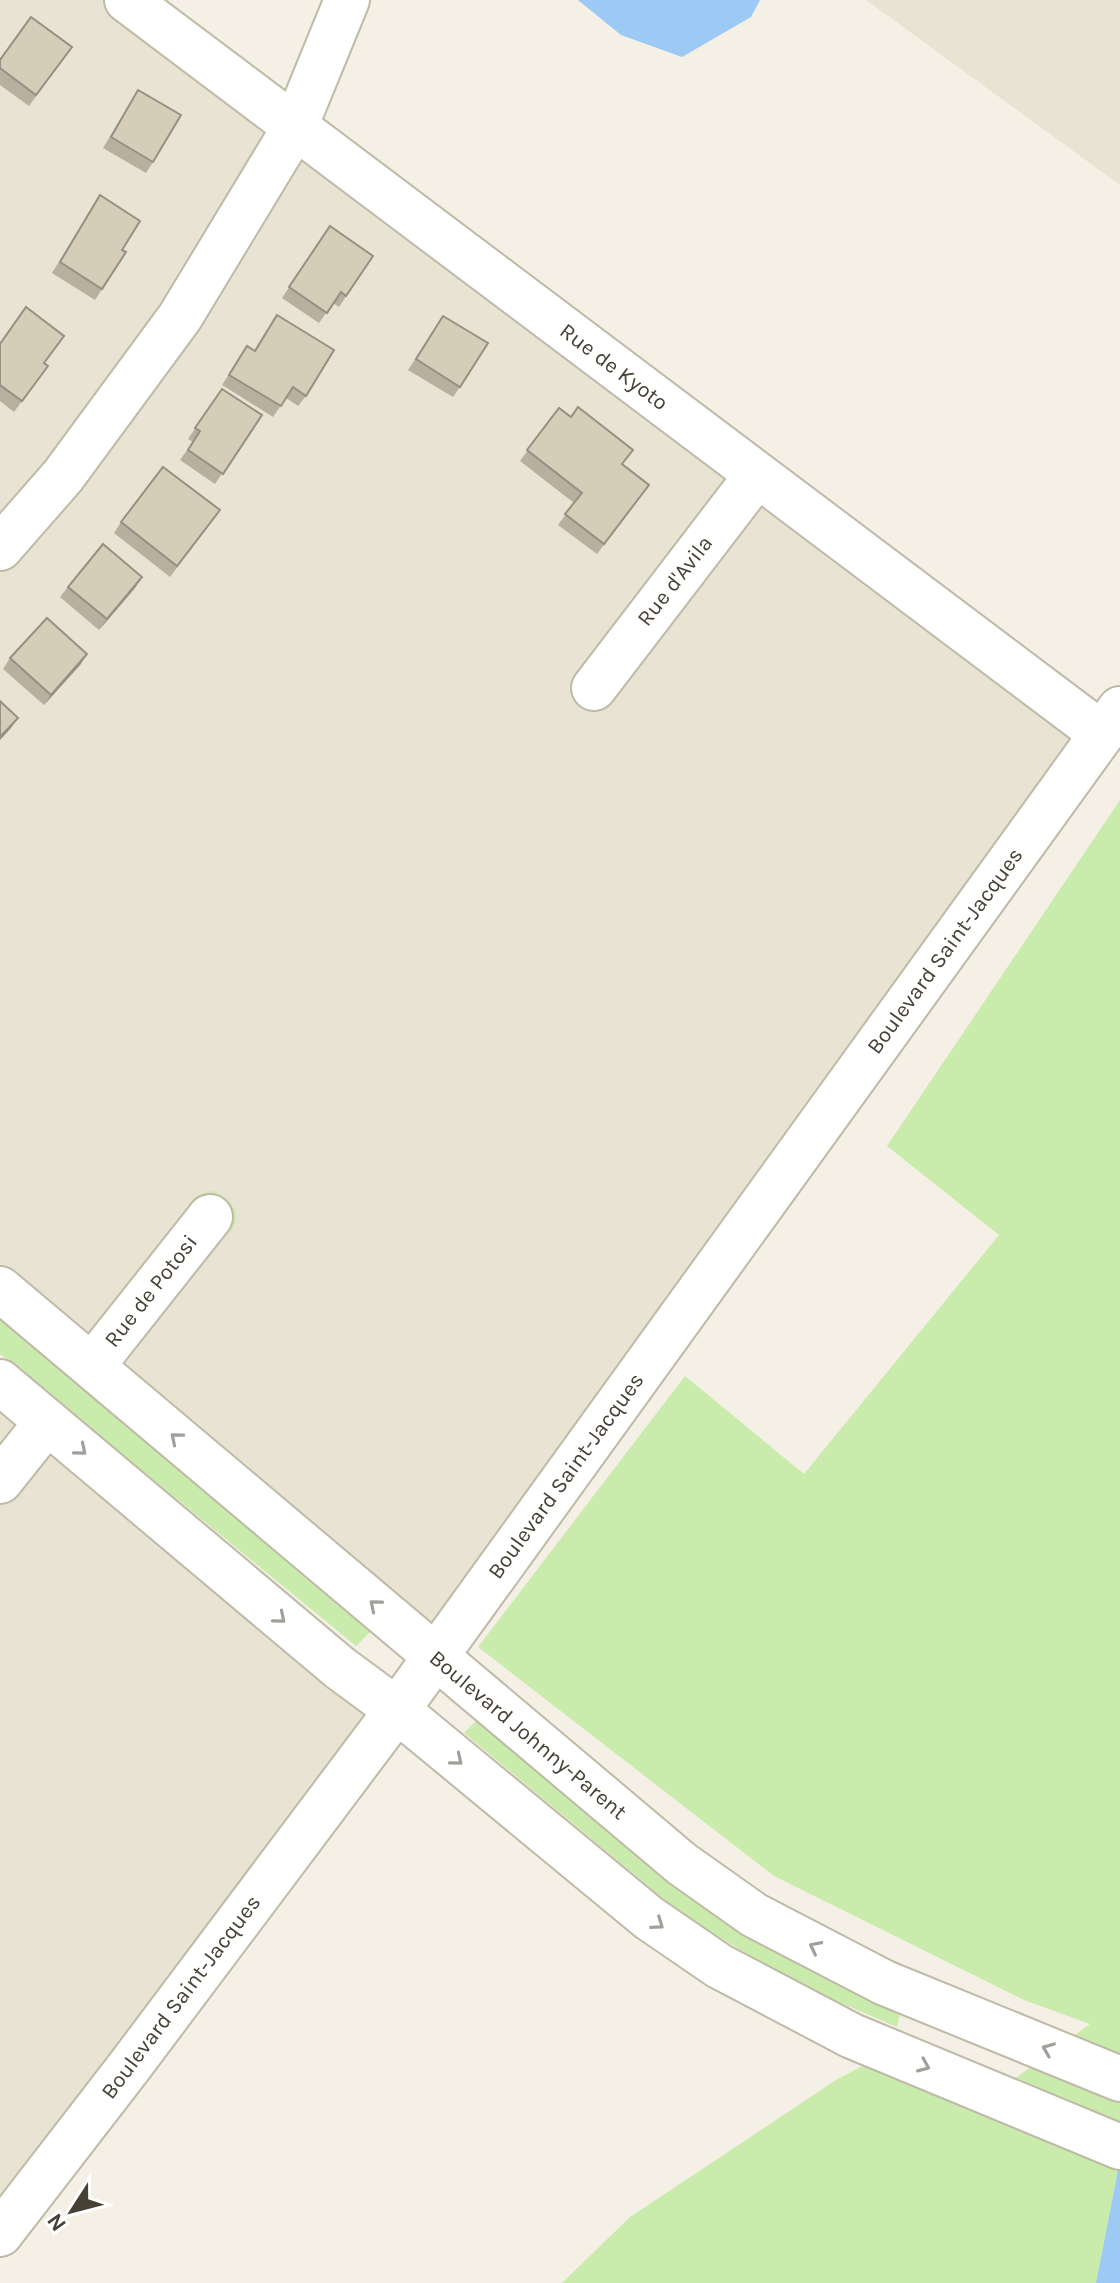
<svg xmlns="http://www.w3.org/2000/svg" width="1120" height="2283" viewBox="0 0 1120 2283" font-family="Karla,sans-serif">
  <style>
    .residential { fill: #e8e3d2 }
    .green { fill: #c9ebab }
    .water { fill: #9dcaf5 }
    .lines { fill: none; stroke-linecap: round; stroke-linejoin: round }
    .minor-casing { stroke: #bfb9a7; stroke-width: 48 }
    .minor { stroke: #fff; stroke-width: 44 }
    .wall { fill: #b8b09f }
    .shaded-wall { fill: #969082 }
    .building { fill: #d6cdb9; stroke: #969082; stroke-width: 2 }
    .oneway { stroke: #a2a09a }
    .labels { text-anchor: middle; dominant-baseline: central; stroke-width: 6; stroke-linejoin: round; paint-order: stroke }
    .street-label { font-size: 22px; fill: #464134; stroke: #fff }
  </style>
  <rect width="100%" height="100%" fill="#f4f0e5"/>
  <g class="residential">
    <path d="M0,0H127L1102,734L434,1656L0,1287Z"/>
    <path d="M866,0H1120V185Z"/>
    <path d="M0,1382L397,1710L0,2234Z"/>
  </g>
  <g class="green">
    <path d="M1120,800V2160L1096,2283H562L630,2217L836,2080L877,2058L981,2103L1090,2024L1024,2000L774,1876L478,1647L685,1376L804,1474L999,1235L887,1146Z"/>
    <path d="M212,1191C245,1202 244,1237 208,1242L185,1215C190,1199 196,1194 212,1191Z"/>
    <path d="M0,1316L370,1632L356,1646L0,1354Z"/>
    <path d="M476,1721L651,1867L704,1908L772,1950L827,1979L900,2012L897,2027L799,1985L683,1915L464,1733Z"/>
  </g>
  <g class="water">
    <path d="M578,0H760L751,17L682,57L621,35Z"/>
    <path d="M1120,2160V2283H1096Z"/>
  </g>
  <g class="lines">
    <g class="minor-casing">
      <g id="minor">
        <path d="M127,0L1102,734"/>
        <path d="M0,548L63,476L180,317L295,127L347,0"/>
        <path d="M594,688L757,475"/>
        <path d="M0,1289L682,1864L754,1915L885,1983L1120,2079"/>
        <path d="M92,1366L210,1217"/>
        <path d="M0,1382L340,1668L397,1710L649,1918L719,1966L852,2036L1120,2147"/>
        <path d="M0,1481L47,1422"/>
        <path d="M0,2234L129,2067L397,1710L1120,709"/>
      </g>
    </g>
    <use href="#minor" class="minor"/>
  </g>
  <g class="wall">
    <path d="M72,47L29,106L0,85V60Z"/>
    <path d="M138,90L153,162L146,173L103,148Z"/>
    <path d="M100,195L122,250L126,252L95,300L52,273Z"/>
    <path d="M330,226L373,256L339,307L333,303L319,323L282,298Z"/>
    <path d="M277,315L306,396L298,406L286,398L273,417L222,385L247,346L254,351Z"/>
    <path d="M436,327L460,387L453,397L408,370Z"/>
    <path d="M0,344L45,363L48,366L14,412L0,401Z"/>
    <path d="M222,389L262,415L215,484L180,460L193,442L188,439Z"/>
    <path d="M559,408L622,464L641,496L597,554L558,525L574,503L520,461Z"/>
    <path d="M212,521L170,577L114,533L121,522Z"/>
    <path d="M68,587L135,588L99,630L60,597Z"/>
    <path d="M87,654L80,665L44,705L3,669L10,658Z"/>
  </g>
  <g class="shaded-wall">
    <path d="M142,577L135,588L99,630L107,619Z"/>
    <path d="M87,654L80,665L44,705L51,695Z"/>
    <path d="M18,718L11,728L0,740V737Z"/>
  </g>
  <g class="building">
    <path d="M31,17L72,47L36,95L0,68V60Z"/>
    <path d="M138,90L181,115L153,162L111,137Z"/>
    <path d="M100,195L140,221L122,250L126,252L102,289L60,262Z"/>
    <path d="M330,226L373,256L346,296L341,292L327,313L289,287Z"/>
    <path d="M26,307L64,336L44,363L48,366L22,401L0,385V344Z"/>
    <path d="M277,315L334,350L306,396L293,387L281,406L229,375L247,346L255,351Z"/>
    <path d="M443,316L488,343L460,387L416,359Z"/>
    <path d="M222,389L262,415L223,474L188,450L200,431L195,428Z"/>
    <path d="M578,407L633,450L622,464L649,485L604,544L565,514L582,493L527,450L559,408L571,417Z"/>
    <path d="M163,467L220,510L177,566L121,522Z"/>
    <path d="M103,544L142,577L107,619L68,587Z"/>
    <path d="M47,618L87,654L51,695L10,658Z"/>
    <path d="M0,701L18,718L0,737Z"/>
  </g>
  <defs><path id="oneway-chevron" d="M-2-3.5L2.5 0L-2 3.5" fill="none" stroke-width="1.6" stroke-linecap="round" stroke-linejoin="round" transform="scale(2)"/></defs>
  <g class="oneway">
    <use href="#oneway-chevron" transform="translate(176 1438) rotate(-140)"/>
    <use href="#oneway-chevron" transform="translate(81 1450) rotate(40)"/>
    <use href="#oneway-chevron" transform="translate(375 1605) rotate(-140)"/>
    <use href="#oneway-chevron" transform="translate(280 1618) rotate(40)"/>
    <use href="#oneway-chevron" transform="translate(457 1760) rotate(40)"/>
    <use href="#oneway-chevron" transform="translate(658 1924) rotate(35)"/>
    <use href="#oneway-chevron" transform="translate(815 1947) rotate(-153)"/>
    <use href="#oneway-chevron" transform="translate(1048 2049) rotate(-158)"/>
    <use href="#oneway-chevron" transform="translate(924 2066) rotate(23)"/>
  </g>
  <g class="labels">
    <g class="street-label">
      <text transform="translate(614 367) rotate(37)">Rue de Kyoto</text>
      <text transform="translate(675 581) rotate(-52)">Rue d'Avila</text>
      <text transform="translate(945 951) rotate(-54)">Boulevard Saint-Jacques</text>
      <text transform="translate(151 1291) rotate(-52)">Rue de Potosi</text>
      <text transform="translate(566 1476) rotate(-54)">Boulevard Saint-Jacques</text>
      <text transform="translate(528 1735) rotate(40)">Boulevard Johnny-Parent</text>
      <text transform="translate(181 1997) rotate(-53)">Boulevard Saint-Jacques</text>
    </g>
  </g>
  <g transform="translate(72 2211) rotate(234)" stroke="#ffffff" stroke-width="6" paint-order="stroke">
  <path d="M0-6L14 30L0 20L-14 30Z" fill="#464134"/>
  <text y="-12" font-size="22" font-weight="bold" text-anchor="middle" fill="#464134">N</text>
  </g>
</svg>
